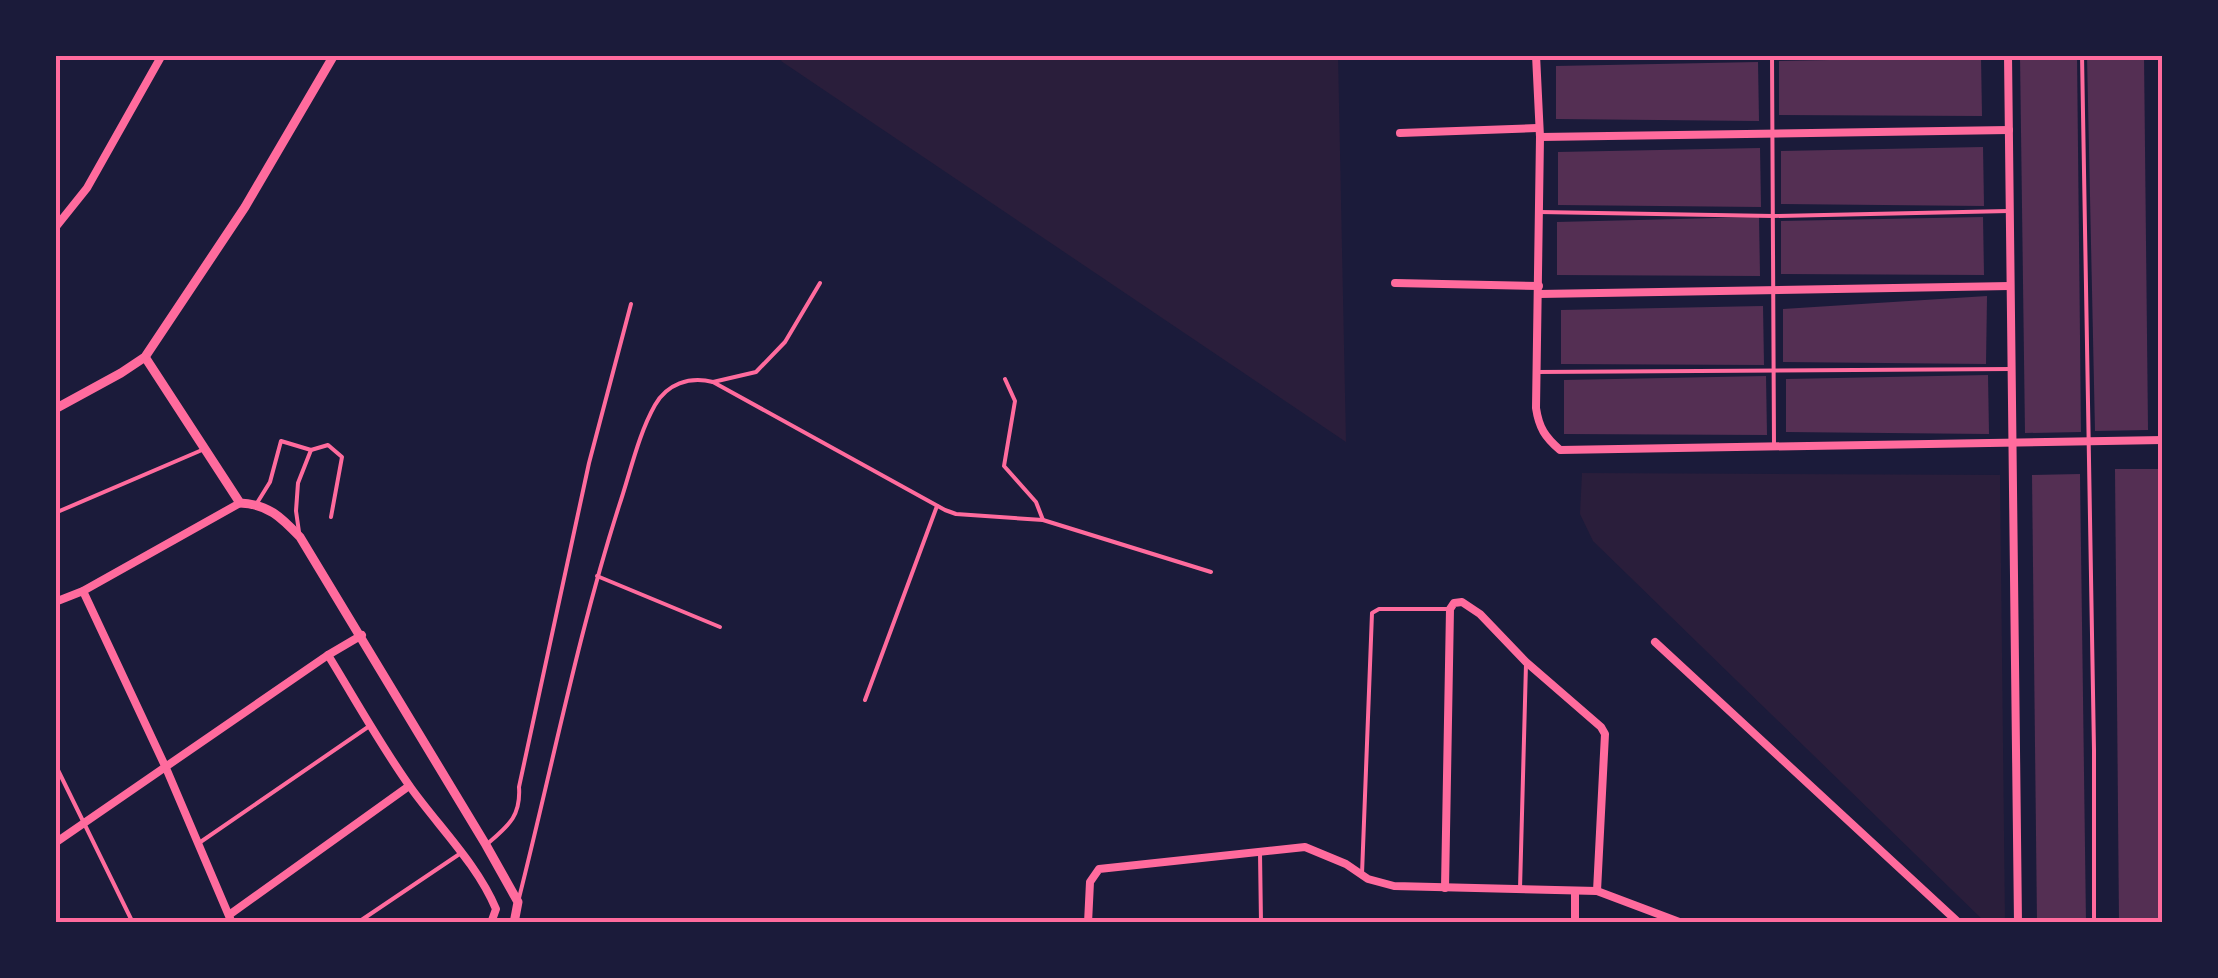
<svg xmlns="http://www.w3.org/2000/svg" width="2218" height="978" viewBox="0 0 2218 978" font-family="Georgia,serif">
  <style>
    .green { fill: #2a1e3b }
    .building { fill: #542f53 }
    .lines { fill: none; stroke-linecap: round; stroke-linejoin: round }
    .service { stroke: #ff6b9d; stroke-width: 4 }
    .minor { stroke: #ff6b9d; stroke-width: 8 }
    .tertiary { stroke: #ff6b9d; stroke-width: 9 }
    .neatline { fill: none; stroke: #ff6b9d; stroke-width: 4 }
  </style>
  <rect width="100%" height="100%" fill="#1b1b3a"/>
  <g class="green">
    <path d="M785,55H1338L1346,442L781,61Z"/>
    <path d="M1582,473L2000,475L2005,923H1986L1593,541L1580,514Z"/>
  </g>
  <g class="building">
    <path d="M2020,55H2077L2081,432L2025,433Z"/>
    <path d="M2087,55H2144L2148,430L2095,431Z"/>
    <path d="M1981,57L1982,116L1779,115V61Z"/>
    <path d="M1758,62L1759,121L1556,119V66Z"/>
    <path d="M1983,147L1984,206L1781,204V151Z"/>
    <path d="M1760,148L1761,207L1558,205V152Z"/>
    <path d="M1759,217L1760,276L1557,275V222Z"/>
    <path d="M1983,217L1984,275L1781,274V221Z"/>
    <path d="M1987,296L1986,364L1783,362V309Z"/>
    <path d="M1763,306L1764,365L1561,364V310Z"/>
    <path d="M1988,375L1989,434L1786,432V379Z"/>
    <path d="M1766,376L1767,435L1564,434V380Z"/>
    <path d="M2115,469H2163V923H2119Z"/>
    <path d="M2080,474L2086,923H2037L2032,475Z"/>
  </g>
  <g class="lines">
    <g class="service">
      <path d="M1554,55H1930"/>
      <path d="M1772,55L1774,445"/>
      <path d="M2082,55L2094,750V923"/>
      <path d="M1539,212L1773,216L2009,211"/>
      <path d="M1536,372L2011,369"/>
      <path d="M1005,379L1015,401L1004,466L1036,502L1043,520"/>
      <path d="M713,382L756,372L785,342L820,283"/>
      <path d="M257,503L270,482L281,441L311,450L328,445L342,457L331,517"/>
      <path d="M55,513L202,450"/>
      <path d="M299,532L296,511L298,483L311,450"/>
      <path d="M597,576L720,627"/>
      <path d="M865,700L937,506"/>
      <path d="M55,764L133,923"/>
      <path d="M199,843L368,727"/>
      <path d="M486,845C508,826 521,817 519,787L589,463L631,304"/>
      <path d="M1260,853L1261,923"/>
      <path d="M1362,874L1372,613L1379,609H1450"/>
      <path d="M1520,889L1526,664"/>
      <path d="M519,898C552,768 578,634 619,506C630,474 638,435 655,405C667,384 689,376 713,382L945,510L956,514L1043,520L1211,572"/>
      <path d="M357,923L461,853"/>
    </g>
    <g class="minor">
      <path d="M1536,55L1540,137L1536,408C1539,428 1545,437 1560,450L2163,440"/>
      <path d="M2008,55L2018,923"/>
      <path d="M1400,133L1537,128"/>
      <path d="M1540,137L2009,130"/>
      <path d="M55,228L87,188L162,55"/>
      <path d="M1395,283L1539,286"/>
      <path d="M1539,294L2010,286"/>
      <path d="M83,591L166,768L232,923"/>
      <path d="M55,602L83,591L240,503"/>
      <path d="M1655,642L1959,923"/>
      <path d="M328,655C355,699 381,746 411,788C439,827 477,864 496,909L491,923"/>
      <path d="M55,843L328,655L362,635"/>
      <path d="M1445,888L1450,609L1454,603L1462,602L1480,614L1526,662L1601,727L1605,734L1597,891"/>
      <path d="M1575,891V923"/>
      <path d="M229,915L409,786"/>
      <path d="M1088,923L1090,882L1099,869L1305,847L1346,864L1368,879L1394,886L1597,891L1682,923"/>
    </g>
    <g class="tertiary">
      <path d="M145,357L240,503C268,504 281,517 300,537L486,845L518,902L514,923"/>
      <path d="M55,409L121,373L145,357L245,207L334,55"/>
    </g>
  </g>
  <rect width="2218" height="978" fill="none" stroke="#1b1b3a" stroke-width="115"/>
  <rect x="58" y="58" width="2102" height="862" class="neatline"/>
</svg>
